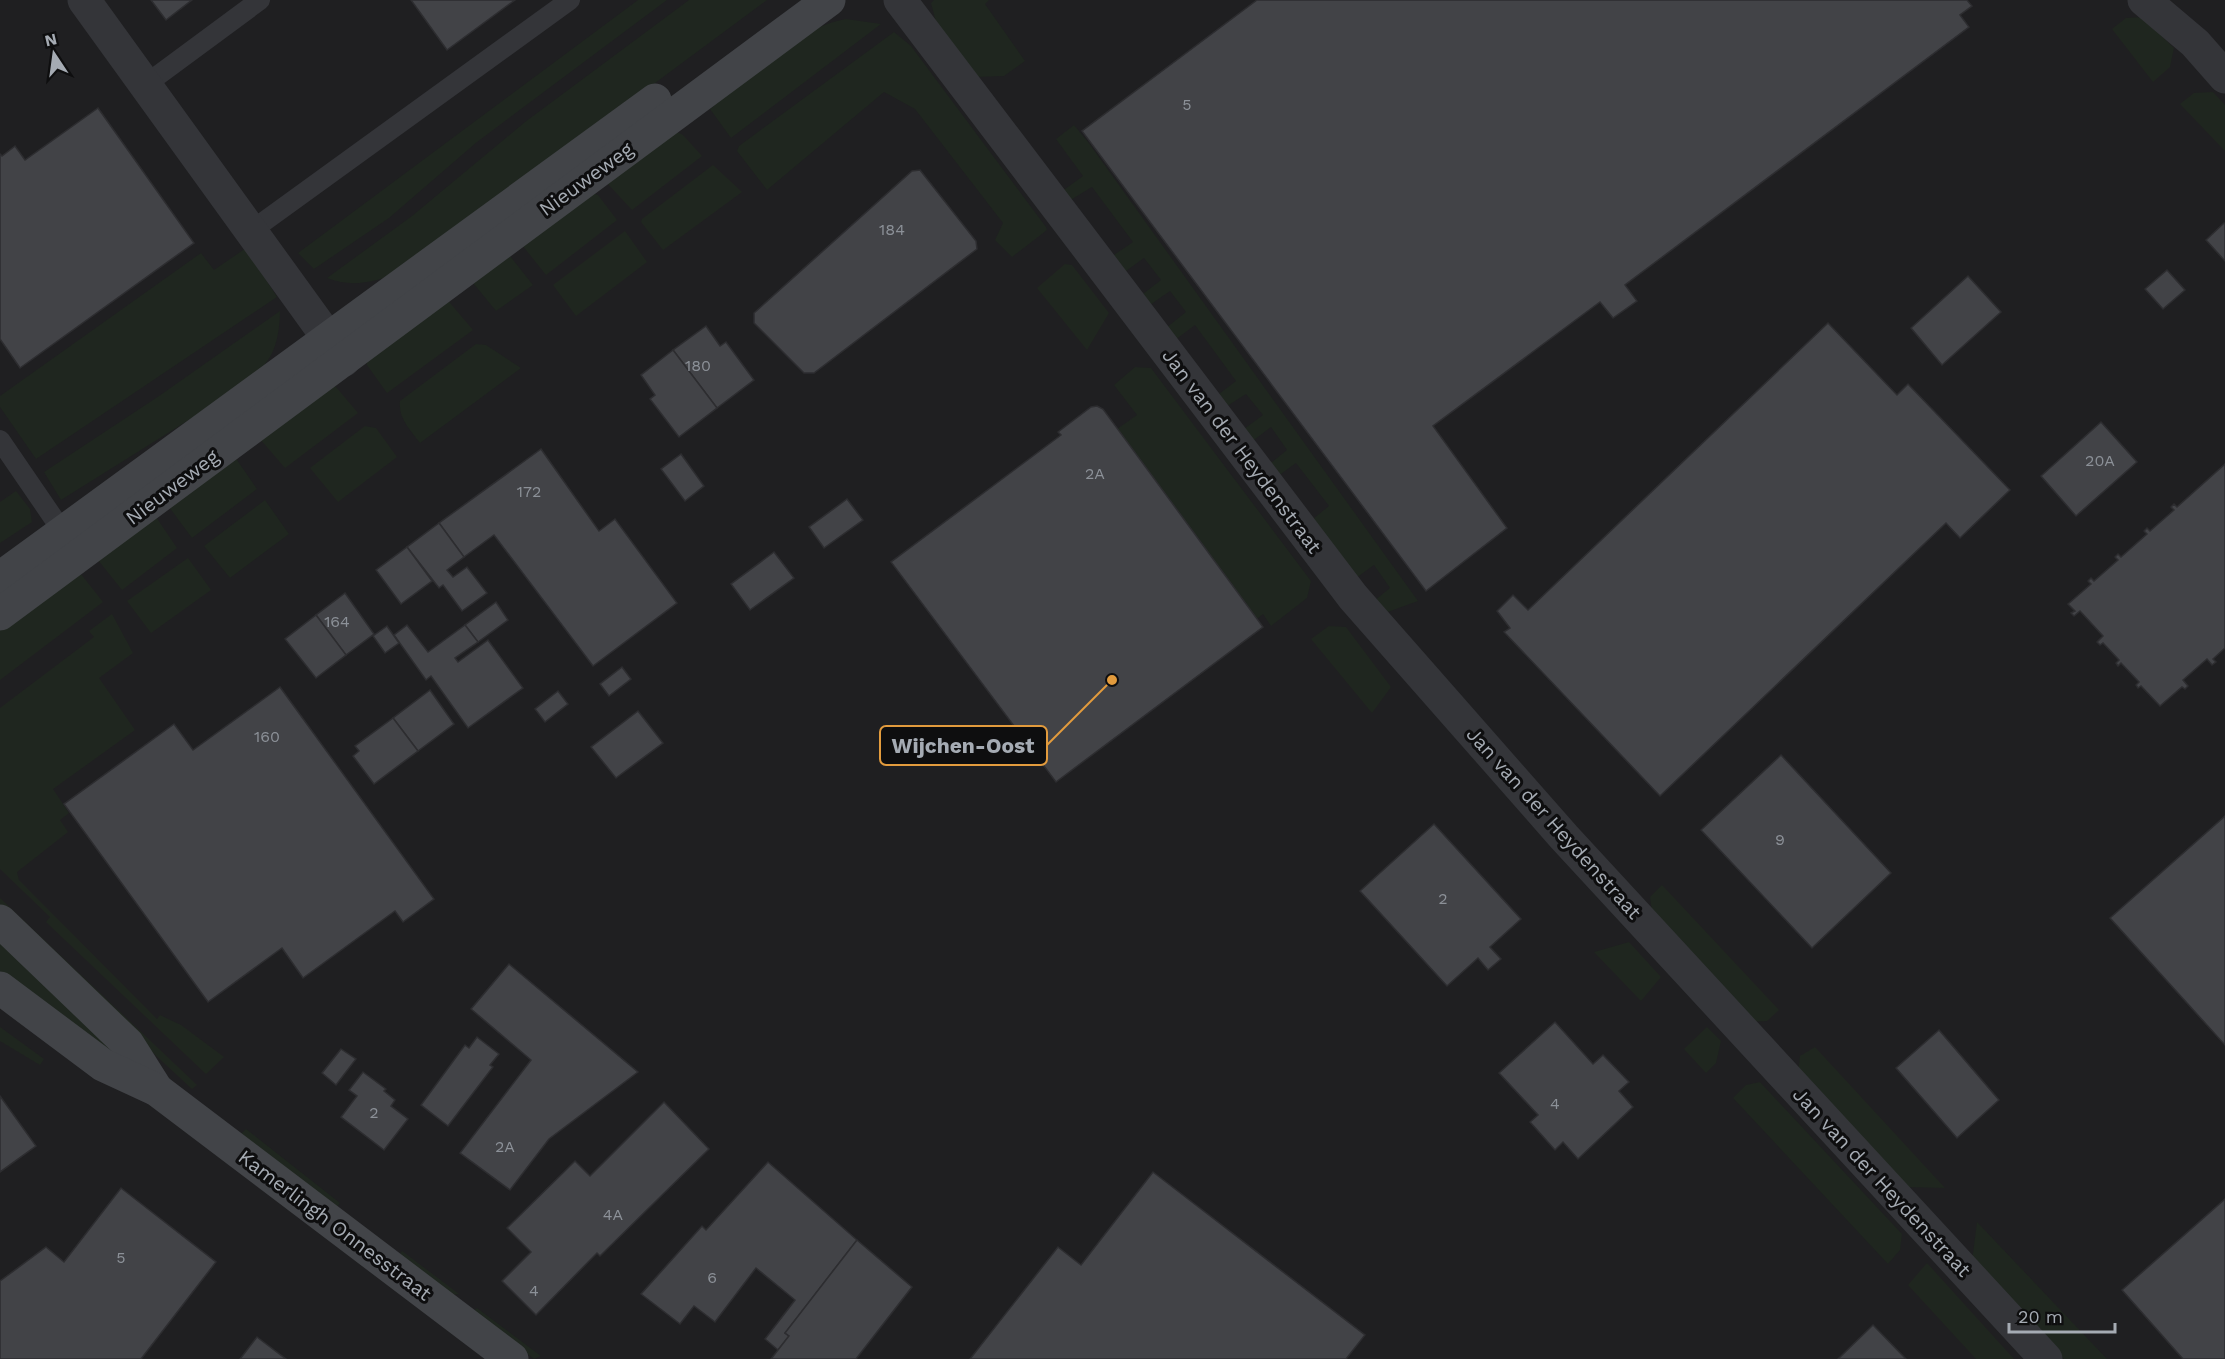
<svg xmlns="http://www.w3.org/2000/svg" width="2225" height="1359" viewBox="0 0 2225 1359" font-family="'Work Sans',sans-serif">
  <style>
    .built { fill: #1f1f21 }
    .green { fill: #1f261f }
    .building { fill: #424347; stroke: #2d2d30; stroke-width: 1.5 }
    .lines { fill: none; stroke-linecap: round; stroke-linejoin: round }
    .lane { stroke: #343539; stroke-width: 20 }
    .street { stroke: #343539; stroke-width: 33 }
    .secondary { stroke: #424448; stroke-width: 33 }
    .labels { text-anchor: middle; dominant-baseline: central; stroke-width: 6; stroke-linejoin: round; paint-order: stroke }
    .number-label { font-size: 16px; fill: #8c9198 }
    .street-label { font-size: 20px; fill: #a5abb3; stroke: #0e0e0f }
    .leader { fill: none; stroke: #e29b3d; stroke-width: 2 }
    .callout-dot { fill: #e29b3d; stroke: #0e0e0f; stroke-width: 2 }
    .callout { fill: #0e0e0f; stroke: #e29b3d; stroke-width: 2 }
    .callout-label { font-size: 21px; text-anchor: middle; font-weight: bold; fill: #a5abb3 }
  </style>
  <rect width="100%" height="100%" fill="#121314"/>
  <rect class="built" x="0" y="0" width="2225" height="1359"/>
  <g class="green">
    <path d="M638,0H667L477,142L389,218L314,269L298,253Z"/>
    <path d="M689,0H767L400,272C376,282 352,288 327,278L412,216L525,122Z"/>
    <path d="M934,0H989L985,4L1025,61L1004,76L976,77L937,26L931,3Z"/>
    <path d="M2142,17L2174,48L2170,67L2153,82L2112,29L2126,18Z"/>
    <path d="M846,19L881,24L731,138L710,109C751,76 793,29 846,19Z"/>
    <path d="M894,32L911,46L1046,227L1047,230L1012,257L995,240L1003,223L915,109L884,92L767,190L737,151L739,146Z"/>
    <path d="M2213,92L2225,105V151L2180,104L2194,93Z"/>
    <path d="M1074,125L1088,142L1418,601L1385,613L1369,605L1390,588L1374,565L1352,581L1308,523L1329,506L1296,463L1274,479L1266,467L1287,450L1271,427L1250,443L1240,432L1263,415L1246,394L1224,408L1215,397L1236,381L1195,325L1175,340L1166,328L1186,312L1170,291L1147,307L1139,297L1161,280L1144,258L1122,274L1111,257L1133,242L1092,187L1069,201L1061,192L1083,176L1056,139Z"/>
    <path d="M677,132L683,135L702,156L632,210L607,183Z"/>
    <path d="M713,165L742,192L663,250L641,222L642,219Z"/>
    <path d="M585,191L598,195L617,220L546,275L522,245Z"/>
    <path d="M625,231L647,262L576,316L553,285Z"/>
    <path d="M246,248L277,297L36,459L0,407V396L201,253L214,270Z"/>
    <path d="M510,256L533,285L496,311L473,283Z"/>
    <path d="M1065,264L1072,265L1109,313L1087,350L1037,288Z"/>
    <path d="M445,297L473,330L387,393L367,365L365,353Z"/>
    <path d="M280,311C279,353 268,367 235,391L61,500L44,472L159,396Z"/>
    <path d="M476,344L486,345L521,368L420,443C410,430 398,418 400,401Z"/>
    <path d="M1135,367L1151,368L1311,581L1307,598L1271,626L1263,614L1257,619L1117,429L1137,415L1114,385Z"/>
    <path d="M326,383L336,387L358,413L285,468L260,439Z"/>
    <path d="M365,426L376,428L397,457L338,502L310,468Z"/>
    <path d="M228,456L237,460L257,489L192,538L169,507Z"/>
    <path d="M16,491L30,509L32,522L0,543V502Z"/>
    <path d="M265,500L289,534L230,578L204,546Z"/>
    <path d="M156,517L177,548L122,590L98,560Z"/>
    <path d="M188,558L211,590L151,633L127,601Z"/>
    <path d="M77,569L103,602L0,680V626Z"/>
    <path d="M112,614L133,653L99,678L135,730L53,789L69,813L60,820L68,832L17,872L19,880L157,1019L160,1015L181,1025L224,1057L206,1074L46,922L50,917L0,869V708L94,637L89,631Z"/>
    <path d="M1329,626L1346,627L1391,687L1372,713L1311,639Z"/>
    <path d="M1662,885L1779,1010L1767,1021L1749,1022L1653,919L1650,897Z"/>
    <path d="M0,898L197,1085L192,1089L0,911Z"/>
    <path d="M0,937L132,1061L125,1069L0,974Z"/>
    <path d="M1629,942L1661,977L1641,1001L1594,952Z"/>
    <path d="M0,1027L44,1059L40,1065L0,1041Z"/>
    <path d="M1707,1027L1721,1041L1716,1063L1706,1073L1684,1049Z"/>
    <path d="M1815,1047L1945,1188L1903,1187L1798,1073L1800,1056Z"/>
    <path d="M1760,1082L1902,1234L1900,1250L1888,1264L1733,1098L1746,1085Z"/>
    <path d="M246,1129L340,1203L337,1207L241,1134Z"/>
    <path d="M1977,1222L2107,1359H2064L1972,1261Z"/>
    <path d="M402,1251L459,1294L451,1295L399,1255Z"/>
    <path d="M1927,1263L2014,1359H1976L1908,1285Z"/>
    <path d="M477,1308L541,1356L534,1359L473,1312Z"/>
  </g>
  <g class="building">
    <path d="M151,0H192L166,20Z"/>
    <path d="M411,0H515L447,50Z"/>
    <path d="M1257,0H1967L1972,6L1960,15L1969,27L1625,285L1637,301L1613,318L1600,302L1433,426L1507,528L1426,591L1082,131Z"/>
    <path d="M98,108L194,243L20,368L0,339V154L2,156L15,146L25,160Z"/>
    <path d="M920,170L976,241L977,249L814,373H804L754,323V313L912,171Z"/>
    <path d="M2224,223L2225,224V261L2206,240Z"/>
    <path d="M2167,270L2185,290L2163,309L2145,289Z"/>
    <path d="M1968,276L2001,312L1942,365L1911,328Z"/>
    <path d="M1828,323L1897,395L1908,384L2010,490L1960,538L1946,523L1660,796L1504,632L1510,628L1497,611L1513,595L1528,610Z"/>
    <path d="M706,326L720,346L726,342L754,380L717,408L673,350Z"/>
    <path d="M673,350L717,408L679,437L650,399L655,395L641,375Z"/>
    <path d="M1097,406L1103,409L1263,627L1056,782L891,562L1061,435L1058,432L1091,407Z"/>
    <path d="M2101,422L2137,462L2076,516L2041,476Z"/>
    <path d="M541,449L599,531L615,519L677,603L593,666L494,535L464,557L439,523Z"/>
    <path d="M681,454L704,486L685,501L661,469Z"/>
    <path d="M2225,464V648L2213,659L2216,662L2212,665L2207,659L2183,680L2188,686L2185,689L2182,687L2160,706L2141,686L2138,688L2136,685L2139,682L2121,663L2118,666L2116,663L2119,660L2103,643L2100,645L2097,642L2103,636L2080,611L2074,616L2071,613L2075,611L2068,604L2091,584L2088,581L2091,578L2094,581L2118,560L2115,557L2118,554L2121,557L2147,534L2144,531L2147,528L2150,531L2174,510L2171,507L2174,504L2177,507Z"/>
    <path d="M847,499L863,520L824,548L809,527Z"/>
    <path d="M439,523L464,557L447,570L453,577L467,567L487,593L462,611L443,585L439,588L407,547Z"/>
    <path d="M407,547L432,581L401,604L376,570Z"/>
    <path d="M774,552L794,578L750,610L731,584Z"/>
    <path d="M345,593L374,634L346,655L316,615Z"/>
    <path d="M496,602L508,620L478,642L465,625Z"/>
    <path d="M316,615L346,655L316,678L285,639Z"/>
    <path d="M407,625L428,652L465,625L478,642L455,658L458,662L488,640L523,688L468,728L431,676L426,680L394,635Z"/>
    <path d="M387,626L399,643L385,653L373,636Z"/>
    <path d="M622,667L631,679L609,696L600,684Z"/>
    <path d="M280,687L434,899L403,922L395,911L303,978L282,948L208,1002L64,804L174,724L193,750Z"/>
    <path d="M430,690L454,724L418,751L393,718Z"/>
    <path d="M558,691L568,704L545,722L535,709Z"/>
    <path d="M638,711L663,743L616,778L591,747Z"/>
    <path d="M393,718L418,751L374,784L353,756L359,751L355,746Z"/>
    <path d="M1781,755L1891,873L1812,948L1701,830Z"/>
    <path d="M2225,816V1045L2110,918Z"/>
    <path d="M1434,824L1521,919L1490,947L1501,959L1488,970L1478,958L1447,986L1360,891Z"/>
    <path d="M509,964L638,1072L549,1139L510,1190L460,1153L531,1060L471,1009Z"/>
    <path d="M1555,1022L1593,1064L1603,1055L1629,1082L1619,1091L1633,1107L1578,1159L1563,1142L1555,1150L1530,1122L1538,1115L1499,1073Z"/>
    <path d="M1939,1030L1999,1100L1957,1138L1896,1068Z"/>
    <path d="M477,1037L499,1054L490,1065L493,1067L448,1126L421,1105L465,1045L469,1048Z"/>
    <path d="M341,1049L356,1059L336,1085L322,1073Z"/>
    <path d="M363,1072L386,1089L384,1091L395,1100L391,1106L408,1119L384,1150L341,1117L357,1096L349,1090Z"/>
    <path d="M0,1096L36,1146L0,1172Z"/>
    <path d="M664,1102L709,1149L600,1256L597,1253L536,1315L502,1281L531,1252L507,1228L575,1161L590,1176Z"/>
    <path d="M768,1162L857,1240L785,1333L789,1336L778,1350L765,1339L795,1300L756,1268L715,1322L694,1306L680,1324L641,1294L702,1226L706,1230Z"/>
    <path d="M1153,1172L1365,1335L1346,1359H970L1058,1247L1081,1265Z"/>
    <path d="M121,1188L216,1262L141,1359H0V1281L46,1247L64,1262Z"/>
    <path d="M2225,1199V1359H2183L2122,1290Z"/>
    <path d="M857,1240L912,1287L856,1359H771L789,1336L785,1333Z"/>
    <path d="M1873,1325L1906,1359H1838Z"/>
    <path d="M257,1337L286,1359H240Z"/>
  </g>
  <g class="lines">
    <g class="lane">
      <path d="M145,85L260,0"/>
      <path d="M251,231L570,0"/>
      <path d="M0,440L63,532"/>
    </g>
    <g class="street">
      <path d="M84,0L344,360"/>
      <path d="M900,0L1353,597L1564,837L2046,1359"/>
      <path d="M2144,0L2195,43L2225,77"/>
    </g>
    <g class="secondary">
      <path d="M0,578L655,100"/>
      <path d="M0,614L829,0"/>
      <path d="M0,921L128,1044L157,1090"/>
      <path d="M0,988L103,1065L157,1090L512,1359"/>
    </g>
  </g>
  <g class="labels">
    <g class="number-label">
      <text x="1187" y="104">5</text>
      <text x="892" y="229">184</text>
      <text x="698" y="365">180</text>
      <text x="2100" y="460">20A</text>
      <text x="1095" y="473">2A</text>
      <text x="529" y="491">172</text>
      <text x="337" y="621">164</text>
      <text x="267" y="736">160</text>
      <text x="1780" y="839">9</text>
      <text x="1443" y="898">2</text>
      <text x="1555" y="1103">4</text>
      <text x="374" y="1112">2</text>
      <text x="505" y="1146">2A</text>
      <text x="613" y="1214">4A</text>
      <text x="121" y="1257">5</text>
      <text x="712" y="1277">6</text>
      <text x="534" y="1290">4</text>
    </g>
    <g class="street-label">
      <text transform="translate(586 179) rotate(-36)">Nieuweweg</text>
      <text transform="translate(1242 451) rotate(53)">Jan van der Heydenstraat</text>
      <text transform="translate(172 487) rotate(-37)">Nieuweweg</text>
      <text transform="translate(1554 823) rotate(48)">Jan van der Heydenstraat</text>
      <text transform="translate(1882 1182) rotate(47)">Jan van der Heydenstraat</text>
      <text transform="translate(335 1225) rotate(37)">Kamerlingh Onnesstraat</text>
    </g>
  </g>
  <path class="leader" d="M1112 680L1047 745"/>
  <circle class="callout-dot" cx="1112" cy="680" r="6"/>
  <rect class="callout" x="880" y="726" width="167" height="39" rx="6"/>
  <g class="callout-label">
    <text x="963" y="753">Wijchen-Oost</text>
  </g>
  <g transform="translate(54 54) rotate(347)" stroke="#0e0e0f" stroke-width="4.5" paint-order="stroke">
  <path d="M0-4.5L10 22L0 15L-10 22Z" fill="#a5abb3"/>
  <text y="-9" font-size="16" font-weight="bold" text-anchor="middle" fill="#a5abb3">N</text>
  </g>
  <path d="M2009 1323v9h106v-9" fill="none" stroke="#a5abb3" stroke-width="3"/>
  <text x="2018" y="1323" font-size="18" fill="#a5abb3" stroke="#0e0e0f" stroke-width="4.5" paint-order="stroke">20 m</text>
</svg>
